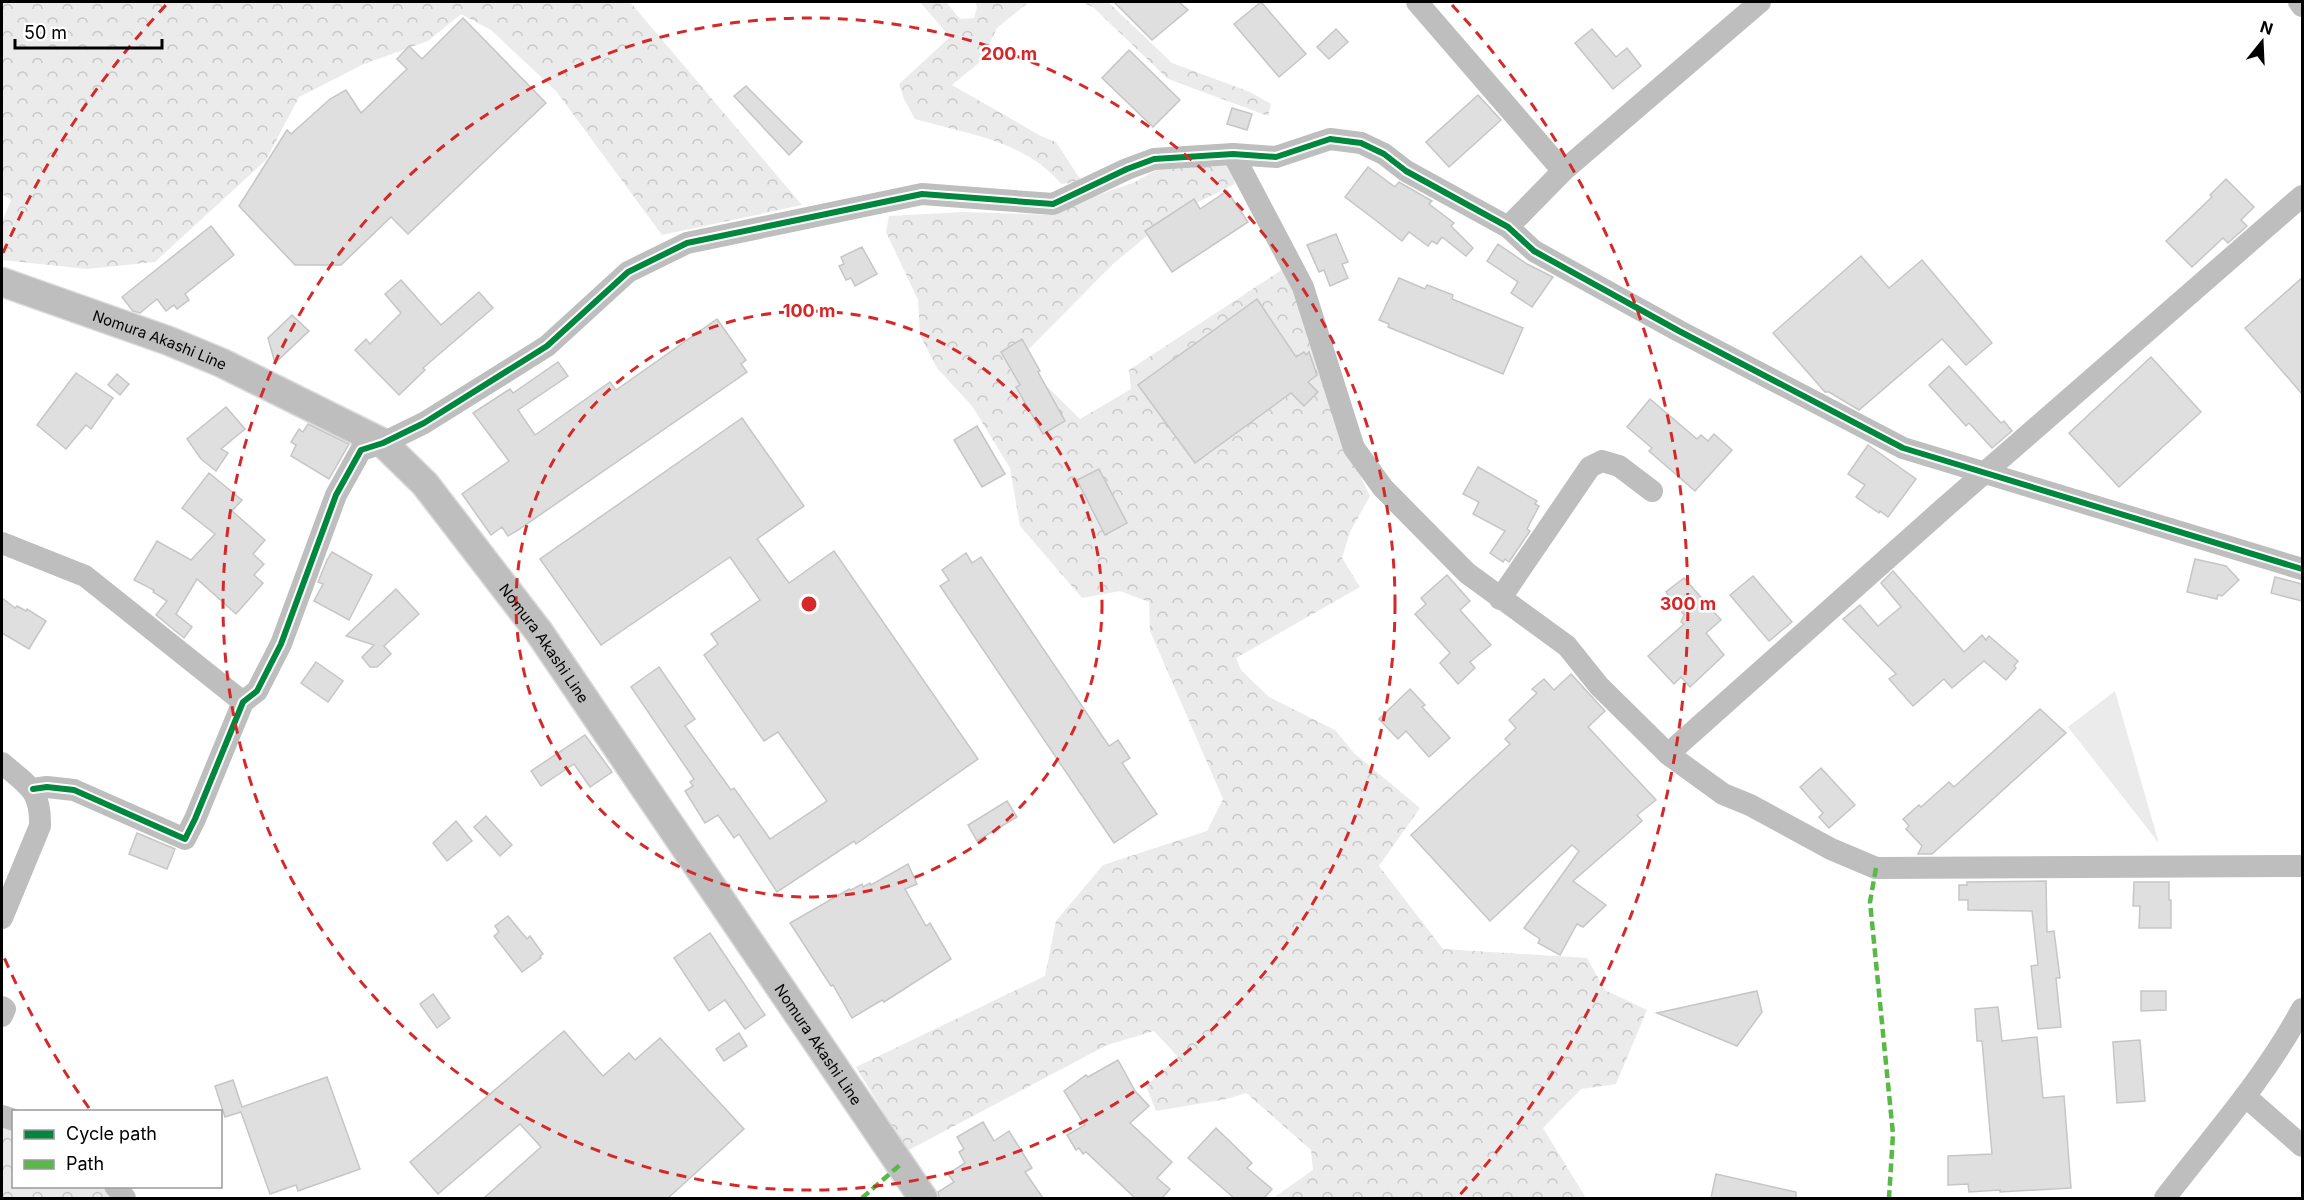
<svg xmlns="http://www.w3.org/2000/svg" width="2304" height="1200" viewBox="0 0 2304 1200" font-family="Inter,sans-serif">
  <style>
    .grass { fill: #ebebeb }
    .forest { fill: url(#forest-crowns) }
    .building { fill: #dfdfdf; stroke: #c6c6c6; stroke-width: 1.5 }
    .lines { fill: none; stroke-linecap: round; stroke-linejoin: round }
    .major-casing { stroke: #dbdbdb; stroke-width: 31 }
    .minor { stroke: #bebebe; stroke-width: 22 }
    .major { stroke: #bebebe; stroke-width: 28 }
    .quiet { stroke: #58b947; stroke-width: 4.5; stroke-dasharray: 9 4.5; stroke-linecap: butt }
    .cycleway-casing { stroke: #fff; stroke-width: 10 }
    .cycleway { stroke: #00873e; stroke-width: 6 }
    .ring { fill: none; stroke: #d62828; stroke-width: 3; stroke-dasharray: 10 8 }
    .labels { text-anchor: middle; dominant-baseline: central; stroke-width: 5; stroke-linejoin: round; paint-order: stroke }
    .street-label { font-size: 15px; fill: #000; stroke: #fff }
    .centre { fill: #d62828; stroke: #fff; stroke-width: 3 }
    .ring-label { font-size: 18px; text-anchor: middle; font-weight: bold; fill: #d62828; stroke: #fff; stroke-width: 5; stroke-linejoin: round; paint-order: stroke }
  </style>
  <defs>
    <pattern id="forest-crowns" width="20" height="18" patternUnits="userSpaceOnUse" patternTransform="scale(1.5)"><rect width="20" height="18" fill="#ebebeb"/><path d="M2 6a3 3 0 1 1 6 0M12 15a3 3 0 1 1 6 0" fill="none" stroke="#c8c8c8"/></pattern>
  </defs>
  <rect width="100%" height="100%" fill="#fff"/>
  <path class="grass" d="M2115,691L2158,840V842L2068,727Z"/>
  <g class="forest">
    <path d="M2,2H630L802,205L662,235L556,91L491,30L461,14L428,41L364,64L299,97L266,160L155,262L87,269L2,260V222L11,200L2,194Z"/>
    <path d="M920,2H946L960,19L974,18L977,7L975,2H1029L997,28L981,61L952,85L1041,136L1056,142L1082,182L1061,184C1027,141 964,133 915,119L904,99L899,84L950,37Z"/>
    <path d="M1081,2H1108L1172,63L1250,92L1271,104L1268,116L1168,79L1093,7Z"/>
    <path d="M1230,158L1235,184L1172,215L1113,264L1019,359L1080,419L1131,389L1129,370L1283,269L1296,287L1341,436L1370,496L1350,532L1342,558L1360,587L1236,658L1241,670L1269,697L1335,730L1354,753L1420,808L1379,866L1443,949L1587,958L1605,990L1647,1010L1616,1084L1581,1089L1543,1128L1586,1198H1273L1313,1170L1311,1150L1246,1093L1227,1099L1156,1111L1146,1086L1178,1057L1154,1031L1107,1045L907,1151L856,1067L1045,976L1056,921L1103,865L1207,831L1223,799L1150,631L1149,602L1120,591L1082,598L1020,526L1010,468L972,406L937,368L920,335L918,300L886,232L889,216L964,212L1056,215L1074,203L1133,183L1169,163Z"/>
    <path d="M2,1121L13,1124L14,1186L102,1187L112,1198H2Z"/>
  </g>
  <g class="building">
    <path d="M1114,2H1179L1188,10L1152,40Z"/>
    <path d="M1261,2L1306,54L1279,77L1234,24Z"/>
    <path d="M463,18L546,103L408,234L391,217L341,265H295L239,206L287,130L291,134L330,99L346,90L361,113L407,69L397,59L409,46L422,59Z"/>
    <path d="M1336,29L1348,42L1329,59L1317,47Z"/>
    <path d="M1592,29L1616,57L1627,48L1641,66L1613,89L1575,43Z"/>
    <path d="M1129,50L1180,100L1153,127L1102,78Z"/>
    <path d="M746,86L802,142L789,155L734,96Z"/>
    <path d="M1478,95L1501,120L1449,167L1426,142Z"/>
    <path d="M1232,108L1252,114L1247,130L1227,124Z"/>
    <path d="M1368,167L1395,187L1399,182L1432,201L1429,204L1454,223L1451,226L1473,248L1466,256L1442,237L1437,244L1432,241L1428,246L1409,232L1402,241L1374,219L1345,197Z"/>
    <path d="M2226,179L2254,207L2241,220L2247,226L2228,243L2223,238L2192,267L2166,241L2212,197L2210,195Z"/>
    <path d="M1227,191L1248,222L1172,272L1145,231L1194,199L1200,209Z"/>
    <path d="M211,226L234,255L185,294L189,300L177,309L174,305L166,311L157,299L140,313L133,311L122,297Z"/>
    <path d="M1336,234L1348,262L1342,264L1348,278L1330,286L1324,270L1319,272L1307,245Z"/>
    <path d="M1498,244L1527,264L1553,277L1532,307L1511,293L1518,282L1487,261Z"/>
    <path d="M862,247L877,274L855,286L851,278L846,280L839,266L844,264L841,257Z"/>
    <path d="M1861,256L1889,288L1922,260L1992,343L1966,365L1942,339L1859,410L1829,392H1825L1773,333Z"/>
    <path d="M1399,278L1425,289L1427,285L1453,295L1452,299L1523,328L1503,374L1388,327L1389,324L1379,320Z"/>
    <path d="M2302,278V394L2245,328Z"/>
    <path d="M401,280L441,325L479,292L493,308L423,368L425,370L399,395L355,350L366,339L370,344L401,313L385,294Z"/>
    <path d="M1257,299L1296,357L1304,352L1306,355L1309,352L1317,375L1308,382L1318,392L1304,406L1291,393L1195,463L1138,385Z"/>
    <path d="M292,315L309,331L275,363L268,338Z"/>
    <path d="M717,319L746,360L741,364L747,372L518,530L508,536L502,527L491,535L462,494L509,461L473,413L510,389L513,393L558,362L568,376L518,410L535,435L610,382L616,390Z"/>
    <path d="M1022,339L1040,371L1038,372L1065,421L1043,434L1016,387L1020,385L1001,352Z"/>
    <path d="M2151,357L2201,412L2119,487L2069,433Z"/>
    <path d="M1949,366L2001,423L2004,421L2012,431L1992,448L1969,423L1966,426L1929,385Z"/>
    <path d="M76,373L113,398L91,429L86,425L66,449L37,425Z"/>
    <path d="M117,374L129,384L120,395L108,385Z"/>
    <path d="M1650,399L1697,439L1701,435L1708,441L1714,434L1732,450L1695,491L1649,451L1652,448L1627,427Z"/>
    <path d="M226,407L245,429L221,449L228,453L216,471L201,459L187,439Z"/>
    <path d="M742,418L804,506L757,539L789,583L834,551L978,759L856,844L854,841L777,892L739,834L734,838L718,815L705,823L685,791L693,786L690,782L694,779L631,687L659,667L695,719L685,726L731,790L734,788L770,839L827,801L778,732L764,741L704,655L718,644L711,634L760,600L730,557L601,645L540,559Z"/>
    <path d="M308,424L349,444L329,479L291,456L296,445L291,442L299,429L303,432Z"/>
    <path d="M977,426L1005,474L982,487L954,440Z"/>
    <path d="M1868,445L1916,479L1888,517L1880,511L1879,513L1856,497L1865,485L1848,474Z"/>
    <path d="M1478,467L1537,501L1535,504L1539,506L1527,529L1530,531L1509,562L1505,559L1503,562L1490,553L1505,531L1473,514L1479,502L1463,494Z"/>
    <path d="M1099,469L1127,523L1105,535L1077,480Z"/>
    <path d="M209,473L242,500L232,511L265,540L253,554L264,564L254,575L263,583L236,614L197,579L176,614L192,627L184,638L156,615L167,601L153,592L154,590L134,580L157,541L191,560L215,534L182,508Z"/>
    <path d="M332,552L372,575L349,620L314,601L323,584L318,582L327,560Z"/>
    <path d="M966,553L972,563L981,557L1109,746L1118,740L1130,758L1122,763L1157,814L1114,843L940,586L949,580L942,570Z"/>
    <path d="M2195,559L2226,566L2239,580L2222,596L2218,595L2217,599L2187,592Z"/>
    <path d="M1893,571L1964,652L1982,635L1986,640L1989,636L2018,661L2014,666L2016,668L2006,680L1984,661L1952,688L1944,679L1913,706L1889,679L1896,674L1843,619L1860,605L1878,626L1901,607L1881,583Z"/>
    <path d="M1447,575L1470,601L1460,610L1491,645L1470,662L1475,668L1458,684L1440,663L1450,653L1415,614L1426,604L1421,598Z"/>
    <path d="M1753,576L1792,622L1769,641L1730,595Z"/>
    <path d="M2275,577L2302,584V601L2271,593Z"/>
    <path d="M1684,578L1721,620L1706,633L1724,655L1690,687L1681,677L1674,684L1648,656L1684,624L1681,622L1684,615L1666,592Z"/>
    <path d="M396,589L419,614L384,646L391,654L377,667H370L362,657L374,645L346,636Z"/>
    <path d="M2,598L15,608L17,606L26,611L27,609L46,621L29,649L2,633Z"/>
    <path d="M316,662L343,681L328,702L301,683Z"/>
    <path d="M1571,674L1605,711L1588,727L1656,800L1637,815L1642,821L1573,881L1606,905L1583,927L1577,924L1560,955L1538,943L1540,939L1524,928L1579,851L1572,845L1490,921L1411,835L1510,744L1505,739L1516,728L1509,720L1537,693L1532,689L1544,679L1554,690Z"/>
    <path d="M1410,689L1425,705L1422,707L1450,738L1429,757L1406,731L1398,739L1379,719Z"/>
    <path d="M2040,709L2066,733L1932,854H1918L1922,846L1906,829L1909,826L1903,819L1919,805L1921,807L1949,782L1954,787Z"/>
    <path d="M585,735L612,772L590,787L574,764L541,786L531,771Z"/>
    <path d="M1821,768L1855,805L1829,828L1819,817L1823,813L1800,787Z"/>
    <path d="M1007,801L1017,817L977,841L968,825Z"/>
    <path d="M486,816L512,845L500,856L474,827Z"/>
    <path d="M456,821L472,841L447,861L433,843Z"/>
    <path d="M137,833L175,849L167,869L129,854Z"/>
    <path d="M908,864L917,884L905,889L926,926L930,923L951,959L884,1002L882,1000L852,1018L833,985L831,986L790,923L849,889L851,890L862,884L863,887L870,883L871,885Z"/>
    <path d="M2046,881L2047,932L2054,931L2060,978H2056L2061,1027L2038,1029L2031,966L2038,965L2032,911L1968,910V900H1959V885H1967V882Z"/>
    <path d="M2134,882H2169V900H2171V928H2139L2140,906H2133Z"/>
    <path d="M508,916L527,939L530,936L543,954L540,956L541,958L522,972L494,936L499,932L495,926Z"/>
    <path d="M710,933L765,1015L745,1029L725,1000L709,1011L674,958Z"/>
    <path d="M1757,991L1762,1012L1737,1046L1657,1013Z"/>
    <path d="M2141,991H2166V1010L2141,1011Z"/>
    <path d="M433,994L450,1018L437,1028L420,1004Z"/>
    <path d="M1998,1007L2002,1041L2037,1037L2043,1098L2064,1096L2071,1188L2000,1192V1190L1969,1192L1968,1184L1948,1185V1156L1992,1154L1982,1041H1977L1975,1009Z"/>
    <path d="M564,1031L603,1076L629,1053L635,1060L660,1038L744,1129L668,1198H484L541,1147L520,1124L438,1194L410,1162Z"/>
    <path d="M739,1033L747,1046L724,1061L716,1049Z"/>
    <path d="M2140,1040L2145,1101L2117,1103L2113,1042Z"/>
    <path d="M1118,1060L1135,1091L1149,1106L1130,1123L1172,1162L1157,1178L1170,1189L1162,1198H1135L1086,1152L1083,1154L1079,1148L1076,1150L1067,1135L1085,1125L1064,1091L1086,1075L1088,1077Z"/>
    <path d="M327,1077L360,1169L298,1191L296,1185L270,1194L241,1112L225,1117L215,1086L233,1080L242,1107Z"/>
    <path d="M983,1122L994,1141L1009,1131L1032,1168L1025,1172L1043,1198H939L938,1192L954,1182L948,1174L965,1163L959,1152L964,1149L957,1137Z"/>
    <path d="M1216,1128L1252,1163L1247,1168L1272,1189L1264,1198H1234L1188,1158Z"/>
    <path d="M1716,1174L1796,1192V1198H1711Z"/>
  </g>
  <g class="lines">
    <g class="major-casing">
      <g id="major">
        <path id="s1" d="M2,282L169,341L222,363L383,443L425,484L539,632L923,1198"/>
      </g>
    </g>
    <g class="minor">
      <path d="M1417,2L1563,171"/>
      <path d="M2299,2L2302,6"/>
      <path d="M1233,154L1303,287L1354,448L1383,488L1467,573L1567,646L1599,686L1668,754L1723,794L1750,805L1831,849L1876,868L2302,866"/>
      <path d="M1508,227L1563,171L1760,2"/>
      <path d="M2,543L85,576L243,702"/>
      <path d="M1500,599L1590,467L1602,461L1619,466L1652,491"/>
      <path d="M1668,754L1943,509L2302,196"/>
      <path d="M2,763C27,785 41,789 40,826L2,918"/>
      <path d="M33,789L47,787L74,790L185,839L195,819L243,702L257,691L281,644L336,495L361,450L383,443L424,423L547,346L628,272L687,243L922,194L1053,204L1127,169L1154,159L1233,154L1276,157L1330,139L1361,143L1384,154L1406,171L1508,227L1534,251L1679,331L1903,448L2302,569"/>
      <path d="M2,1007L5,1009L2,1016"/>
      <path d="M2245,1096L2302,1146"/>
      <path d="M2,1116L14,1120"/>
      <path d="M115,1186L125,1198"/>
      <path d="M2165,1198C2212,1137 2265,1078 2302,1009"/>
    </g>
    <use href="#major" class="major"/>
    <g class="quiet">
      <path d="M1876,868L1870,902L1893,1134L1889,1198"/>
      <path d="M862,1198L901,1164"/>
    </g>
    <g class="cycleway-casing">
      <path id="cycleway" d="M33,789L47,787L74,790L185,839L195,819L243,702L257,691L281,644L336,495L361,450L383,443L424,423L547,346L628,272L687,243L922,194L1053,204L1127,169L1154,159L1233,154L1276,157L1330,139L1361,143L1384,154L1406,171L1508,227L1534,251L1679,331L1903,448L2302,569"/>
    </g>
    <use href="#cycleway" class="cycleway"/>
  </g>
  <g class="ring">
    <circle cx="809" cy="604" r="293"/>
    <circle cx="809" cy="604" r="586"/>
    <path d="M89 1108A879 879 0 0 1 3 955M3 253A879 879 0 0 1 166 5M1452 5A879 879 0 0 1 1457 1198"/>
  </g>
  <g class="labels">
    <g class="street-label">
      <text stroke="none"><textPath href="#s1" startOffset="168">Nomura Akashi Line</textPath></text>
      <text stroke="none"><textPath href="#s1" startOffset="672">Nomura Akashi Line</textPath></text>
      <text stroke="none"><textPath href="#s1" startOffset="1158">Nomura Akashi Line</textPath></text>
    </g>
  </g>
  <circle cx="809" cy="604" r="9" class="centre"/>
  <g class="ring-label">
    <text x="1009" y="60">200 m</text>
    <text x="809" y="317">100 m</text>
    <text x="1688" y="610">300 m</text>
  </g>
  <rect width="2304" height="1200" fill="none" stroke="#000000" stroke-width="6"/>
  <rect x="12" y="1110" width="210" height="78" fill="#ffffff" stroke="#999999" stroke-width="1.5"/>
  <rect x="24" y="1130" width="30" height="9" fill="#00873e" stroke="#999999" stroke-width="1.5"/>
  <text x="66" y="1140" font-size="18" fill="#000000">Cycle path</text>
  <rect x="24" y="1160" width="30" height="9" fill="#58b947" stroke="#999999" stroke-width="1.5"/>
  <text x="66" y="1170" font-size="18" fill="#000000">Path</text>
  <g transform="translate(2262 42) rotate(18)" stroke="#ffffff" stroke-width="4.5" paint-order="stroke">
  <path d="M0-4.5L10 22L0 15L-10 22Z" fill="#000000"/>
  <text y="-9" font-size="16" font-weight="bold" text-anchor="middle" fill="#000000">N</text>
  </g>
  <path d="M15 39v9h147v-9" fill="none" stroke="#000000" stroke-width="3"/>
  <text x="24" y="39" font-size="18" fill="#000000" stroke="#ffffff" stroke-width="4.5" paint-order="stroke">50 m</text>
</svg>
